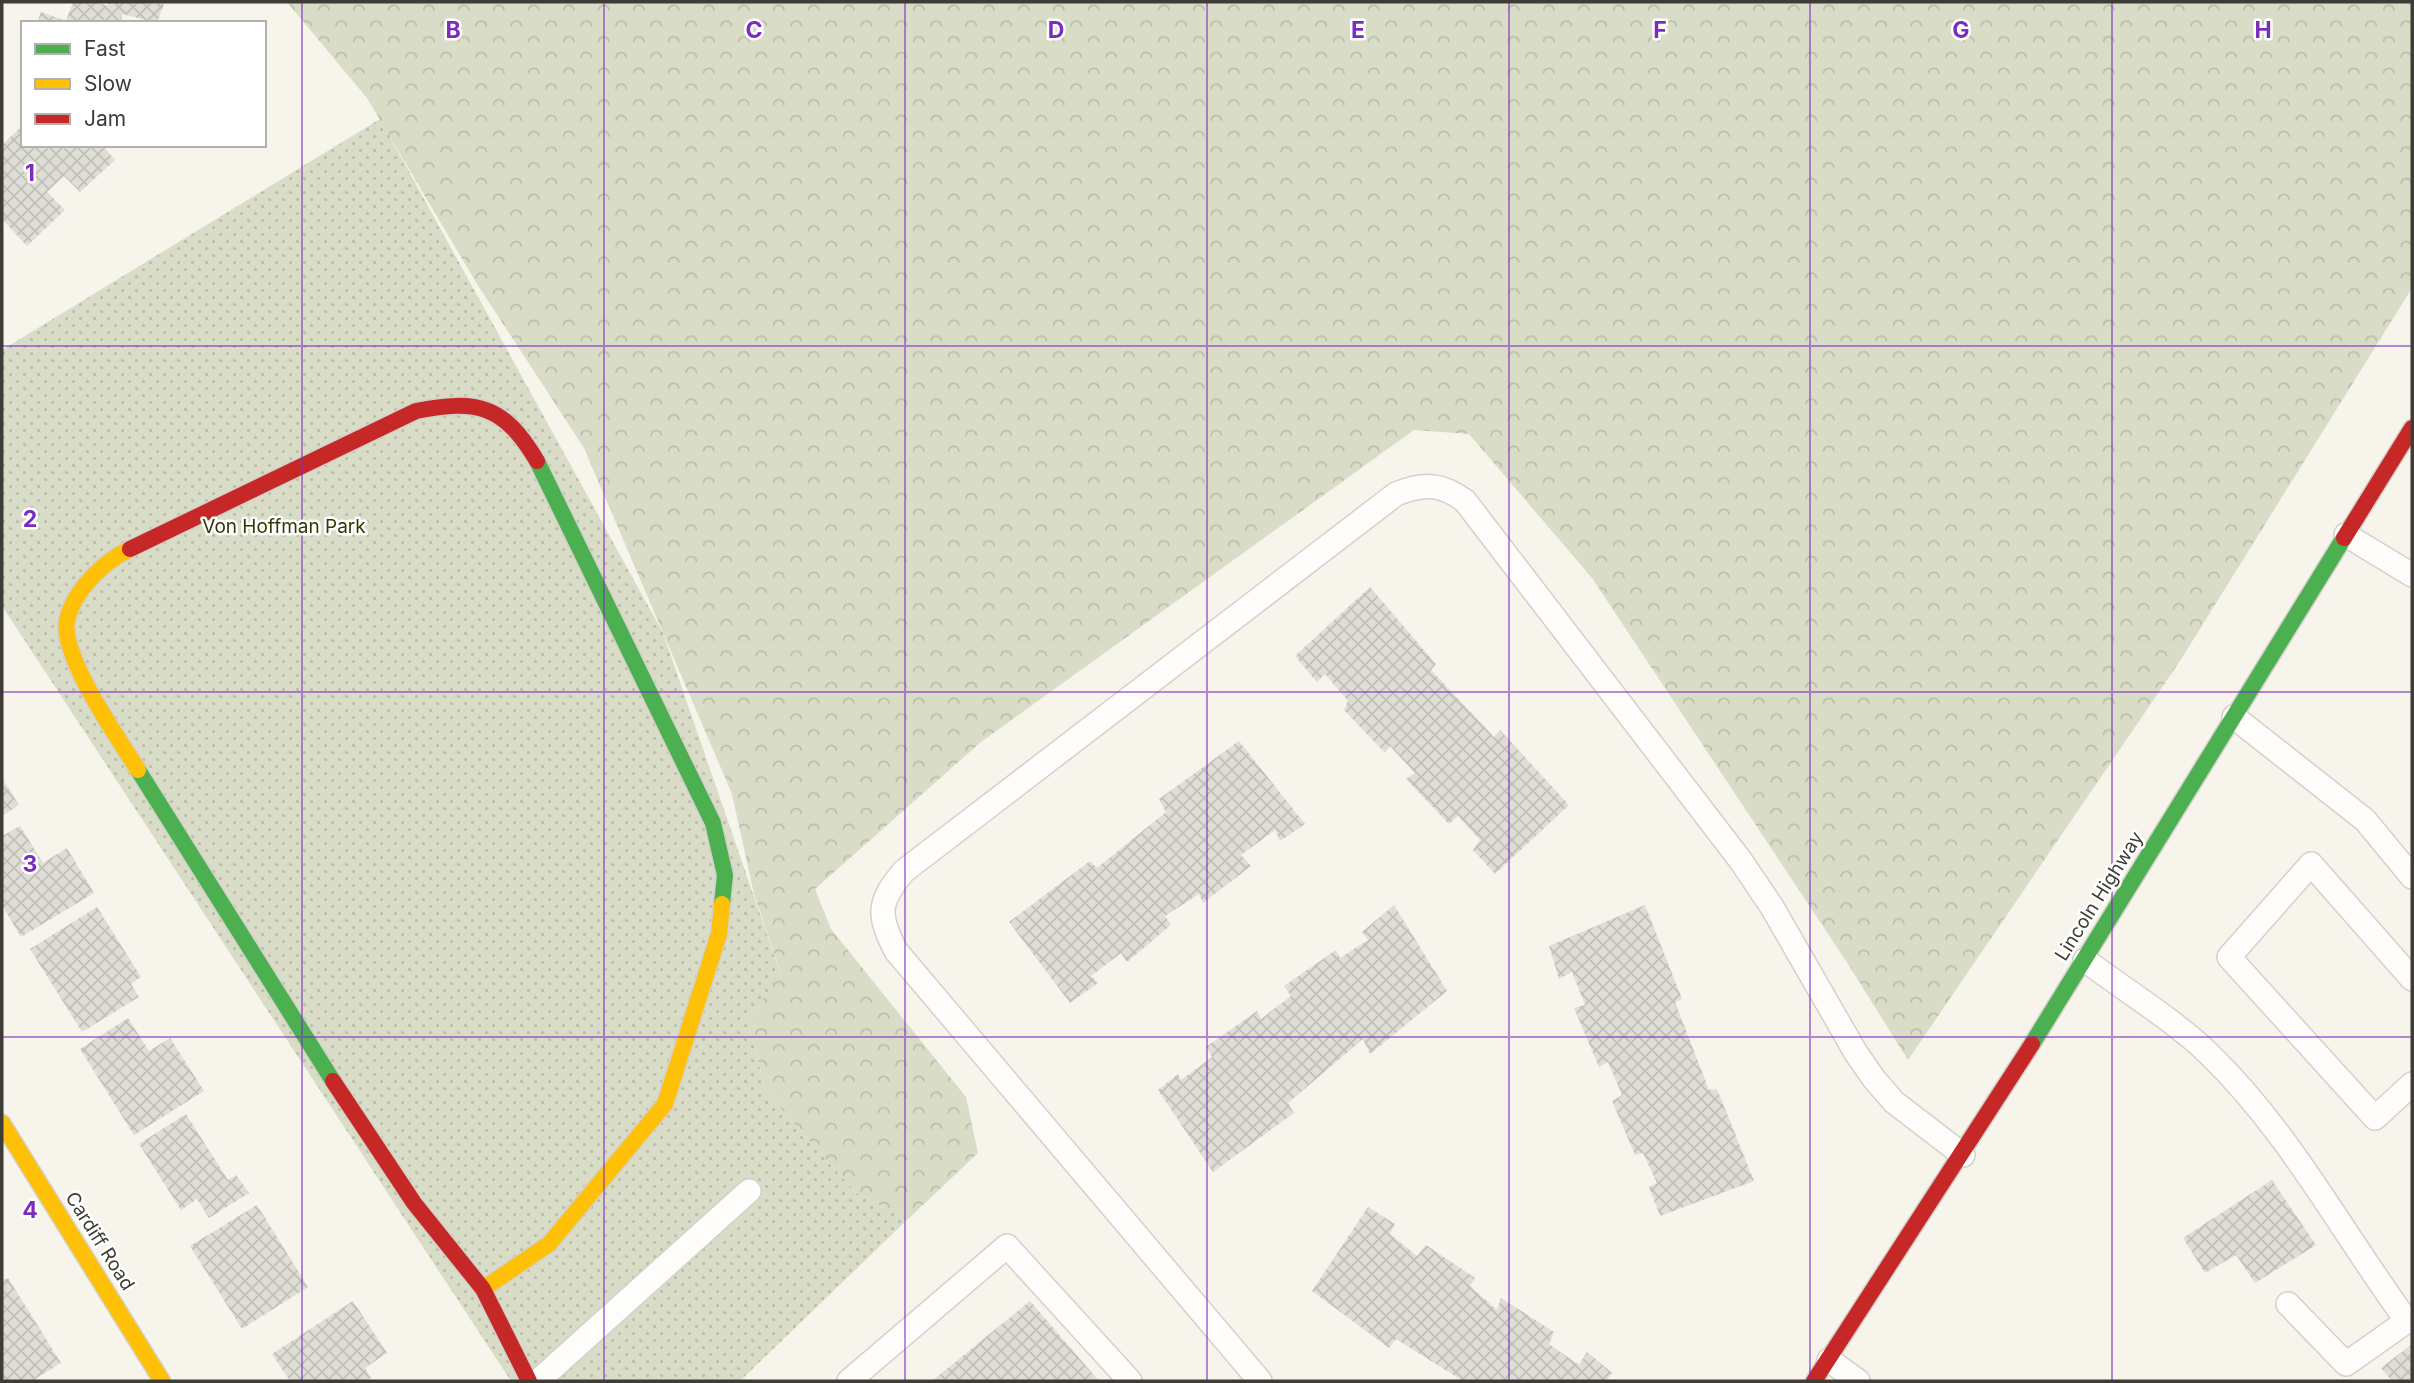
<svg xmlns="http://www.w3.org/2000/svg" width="2414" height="1383" viewBox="0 0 2414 1383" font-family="Inter,sans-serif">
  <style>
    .forest { fill: url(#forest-crowns) }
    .park { fill: url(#park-dots) }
    .building { fill: url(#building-cross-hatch) }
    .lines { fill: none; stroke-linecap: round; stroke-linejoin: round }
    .lane-casing { stroke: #d3d1ca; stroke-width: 26 }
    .fast-casing { stroke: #d3d1ca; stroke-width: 19 }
    .slow-casing { stroke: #d3d1ca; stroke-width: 19 }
    .jam-casing { stroke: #d3d1ca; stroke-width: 19 }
    .lane { stroke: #fefdfc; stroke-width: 23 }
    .fast { stroke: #4caf50; stroke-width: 16 }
    .slow { stroke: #ffc107; stroke-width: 16 }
    .jam { stroke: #c62828; stroke-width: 16 }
    .grid { fill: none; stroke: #7b2cbf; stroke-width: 2; stroke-opacity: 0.55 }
    .labels { text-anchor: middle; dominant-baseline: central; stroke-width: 5; stroke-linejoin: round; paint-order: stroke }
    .park-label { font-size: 19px; fill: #303900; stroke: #fff }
    .street-label { font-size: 19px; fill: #3e3c36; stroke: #fff }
    .grid-label { font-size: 23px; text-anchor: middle; font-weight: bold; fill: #7b2cbf; stroke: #fff; stroke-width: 5; stroke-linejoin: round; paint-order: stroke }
  </style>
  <defs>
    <pattern id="forest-crowns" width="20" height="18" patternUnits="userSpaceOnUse" patternTransform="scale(1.75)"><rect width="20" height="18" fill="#d9dcc6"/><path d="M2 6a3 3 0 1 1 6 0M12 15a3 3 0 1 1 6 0" fill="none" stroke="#bbbeab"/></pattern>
    <pattern id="park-dots" width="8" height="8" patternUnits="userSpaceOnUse" patternTransform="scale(1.75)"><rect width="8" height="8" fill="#d9dcc6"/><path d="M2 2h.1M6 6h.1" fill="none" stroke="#bbbeab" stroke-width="1.8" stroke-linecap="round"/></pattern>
    <pattern id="building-cross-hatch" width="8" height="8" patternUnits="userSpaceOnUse" patternTransform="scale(1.75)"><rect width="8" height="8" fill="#deddd6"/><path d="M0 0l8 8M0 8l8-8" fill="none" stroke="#c0bfb8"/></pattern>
  </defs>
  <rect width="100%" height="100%" fill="#f6f4eb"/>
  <path class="forest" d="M287,2H2412V288L2180,661L1908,1060L1848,964L1592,578L1469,434L1414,430L981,742L815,889L831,929L966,1097L978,1153L907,1220L856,1193L766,1092L748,1022L780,971L754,894L732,794L584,448L477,284L367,98Z"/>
  <path class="park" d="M380,119L663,633L780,972L748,1022L766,1092L856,1193L907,1220L740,1381H511L2,606V350Z"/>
  <g class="building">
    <path d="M73,2H95L108,6L109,2L164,4L157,23L123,14L120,23H37L41,12L66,21Z"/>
    <path d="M21,127L23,145H102L115,160L80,192L64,176L47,192L65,210L27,246L2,219V145Z"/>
    <path d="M1370,587L1436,664L1431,670L1494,737L1500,730L1569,805L1495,874L1473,850L1480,840L1458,816L1449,824L1406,779L1415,773L1390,746L1385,753L1344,710L1348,701L1325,674L1317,682L1295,656Z"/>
    <path d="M1239,741L1305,824L1280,841L1275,830L1241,855L1251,866L1203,903L1199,894L1165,916L1171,925L1127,962L1121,953L1091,976L1098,983L1070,1003L1009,922L1090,861L1097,868L1166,812L1159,799Z"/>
    <path d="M2,778L19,805L2,816Z"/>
    <path d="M20,826L43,863L67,848L94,893L21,937L2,905V836Z"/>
    <path d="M1394,905L1447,991L1370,1054L1363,1039L1288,1103L1294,1113L1213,1172L1158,1090L1178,1074L1181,1080L1212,1057L1206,1047L1257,1011L1261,1019L1291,996L1284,986L1336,950L1340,958L1368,940L1362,932Z"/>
    <path d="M1645,905L1682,999L1675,1002L1709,1090L1717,1089L1754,1181L1660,1216L1649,1187L1657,1183L1643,1153L1635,1155L1612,1101L1622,1095L1608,1062L1599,1067L1574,1008L1585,1005L1572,972L1559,979L1549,946Z"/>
    <path d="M97,907L141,977L131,984L139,997L82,1032L30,949Z"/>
    <path d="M128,1018L149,1051L170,1038L204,1091L134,1135L80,1049Z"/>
    <path d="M186,1114L228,1180L236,1175L249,1193L209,1218L197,1199L181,1210L139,1144Z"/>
    <path d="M2272,1180L2316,1245L2255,1283L2236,1255L2205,1273L2183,1238Z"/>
    <path d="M257,1205L308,1287L242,1329L190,1246Z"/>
    <path d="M1368,1207L1395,1224L1390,1234L1417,1256L1426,1245L1475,1278L1470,1286L1497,1310L1501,1298L1554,1332L1549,1344L1579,1365L1587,1352L1612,1373L1606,1381H1463L1396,1339L1389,1348L1312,1291Z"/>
    <path d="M8,1278L61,1363L32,1381H2V1281Z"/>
    <path d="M353,1301L387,1353L365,1368L371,1378L365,1381H290L272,1354Z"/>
    <path d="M1030,1301L1099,1381H932Z"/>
    <path d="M2412,1344V1381H2392L2381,1368Z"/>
  </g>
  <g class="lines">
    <g class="lane-casing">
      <g id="lane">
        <path d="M2346,535L2412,575"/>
        <path d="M2234,717L2365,820L2412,877"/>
        <path d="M2085,960C2122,988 2175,1021 2208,1053C2289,1131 2341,1231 2407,1321L2346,1364L2288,1304"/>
        <path d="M2412,979L2311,864L2229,957L2375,1118L2412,1084"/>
        <path d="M1829,1360L1858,1381"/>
        <path d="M538,1381L749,1191"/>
        <path d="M849,1381L1007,1246L1130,1381"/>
        <path d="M1260,1381L896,951C877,914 878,902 904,871L1396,494C1423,483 1441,483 1465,501L1741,861L1772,907L1856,1053L1874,1079L1894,1102L1963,1155"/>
      </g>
    </g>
    <g class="fast-casing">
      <g id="fast">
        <path d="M537,461L713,823L725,875L722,904"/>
        <path d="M138,770L333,1081"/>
        <path d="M2032,1044L2344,538"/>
      </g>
    </g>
    <g class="slow-casing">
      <g id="slow">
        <path d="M130,549C103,562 74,590 67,620C60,656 119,739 138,770"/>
        <path d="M2,1123L162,1381"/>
        <path d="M483,1289L549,1244L665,1104L719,934L722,904"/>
      </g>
    </g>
    <g class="jam-casing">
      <g id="jam">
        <path d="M2344,538L2412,428"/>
        <path d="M130,549L416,411C477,399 504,405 537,461"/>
        <path d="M333,1081L414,1203L483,1289L529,1381"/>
        <path d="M1814,1381L2032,1044"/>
      </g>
    </g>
    <use href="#lane" class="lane"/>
    <use href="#fast" class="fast"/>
    <use href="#slow" class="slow"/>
    <use href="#jam" class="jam"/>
  </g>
  <path class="grid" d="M302,2V1381M604,2V1381M905,2V1381M1207,2V1381M1509,2V1381M1810,2V1381M2112,2V1381M2,346H2412M2,692H2412M2,1037H2412"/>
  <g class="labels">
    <g class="park-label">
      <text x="284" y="526">Von Hoffman Park</text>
    </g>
    <g class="street-label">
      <text transform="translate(2099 896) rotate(-58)">Lincoln Highway</text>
      <text transform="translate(100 1241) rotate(58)">Cardiff Road</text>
    </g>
  </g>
  <g class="grid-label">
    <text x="453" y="38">B</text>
    <text x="754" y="38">C</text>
    <text x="1056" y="38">D</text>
    <text x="1358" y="38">E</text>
    <text x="1660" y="38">F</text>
    <text x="1961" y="38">G</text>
    <text x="2263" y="38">H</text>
    <text x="30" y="181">1</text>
    <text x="30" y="527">2</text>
    <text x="30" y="872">3</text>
    <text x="30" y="1218">4</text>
  </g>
  <rect width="2414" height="1383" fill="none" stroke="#3e3c36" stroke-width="7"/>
  <rect x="21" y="21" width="245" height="126" fill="#ffffff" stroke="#b2b1af" stroke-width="2"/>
  <rect x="35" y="44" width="35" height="10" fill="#4caf50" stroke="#b2b1af" stroke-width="2"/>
  <text x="84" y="56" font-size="21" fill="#3e3c36">Fast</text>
  <rect x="35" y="79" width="35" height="10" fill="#ffc107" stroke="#b2b1af" stroke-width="2"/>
  <text x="84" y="91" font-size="21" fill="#3e3c36">Slow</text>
  <rect x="35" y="114" width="35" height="10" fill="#c62828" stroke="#b2b1af" stroke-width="2"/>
  <text x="84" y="126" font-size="21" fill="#3e3c36">Jam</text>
</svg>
